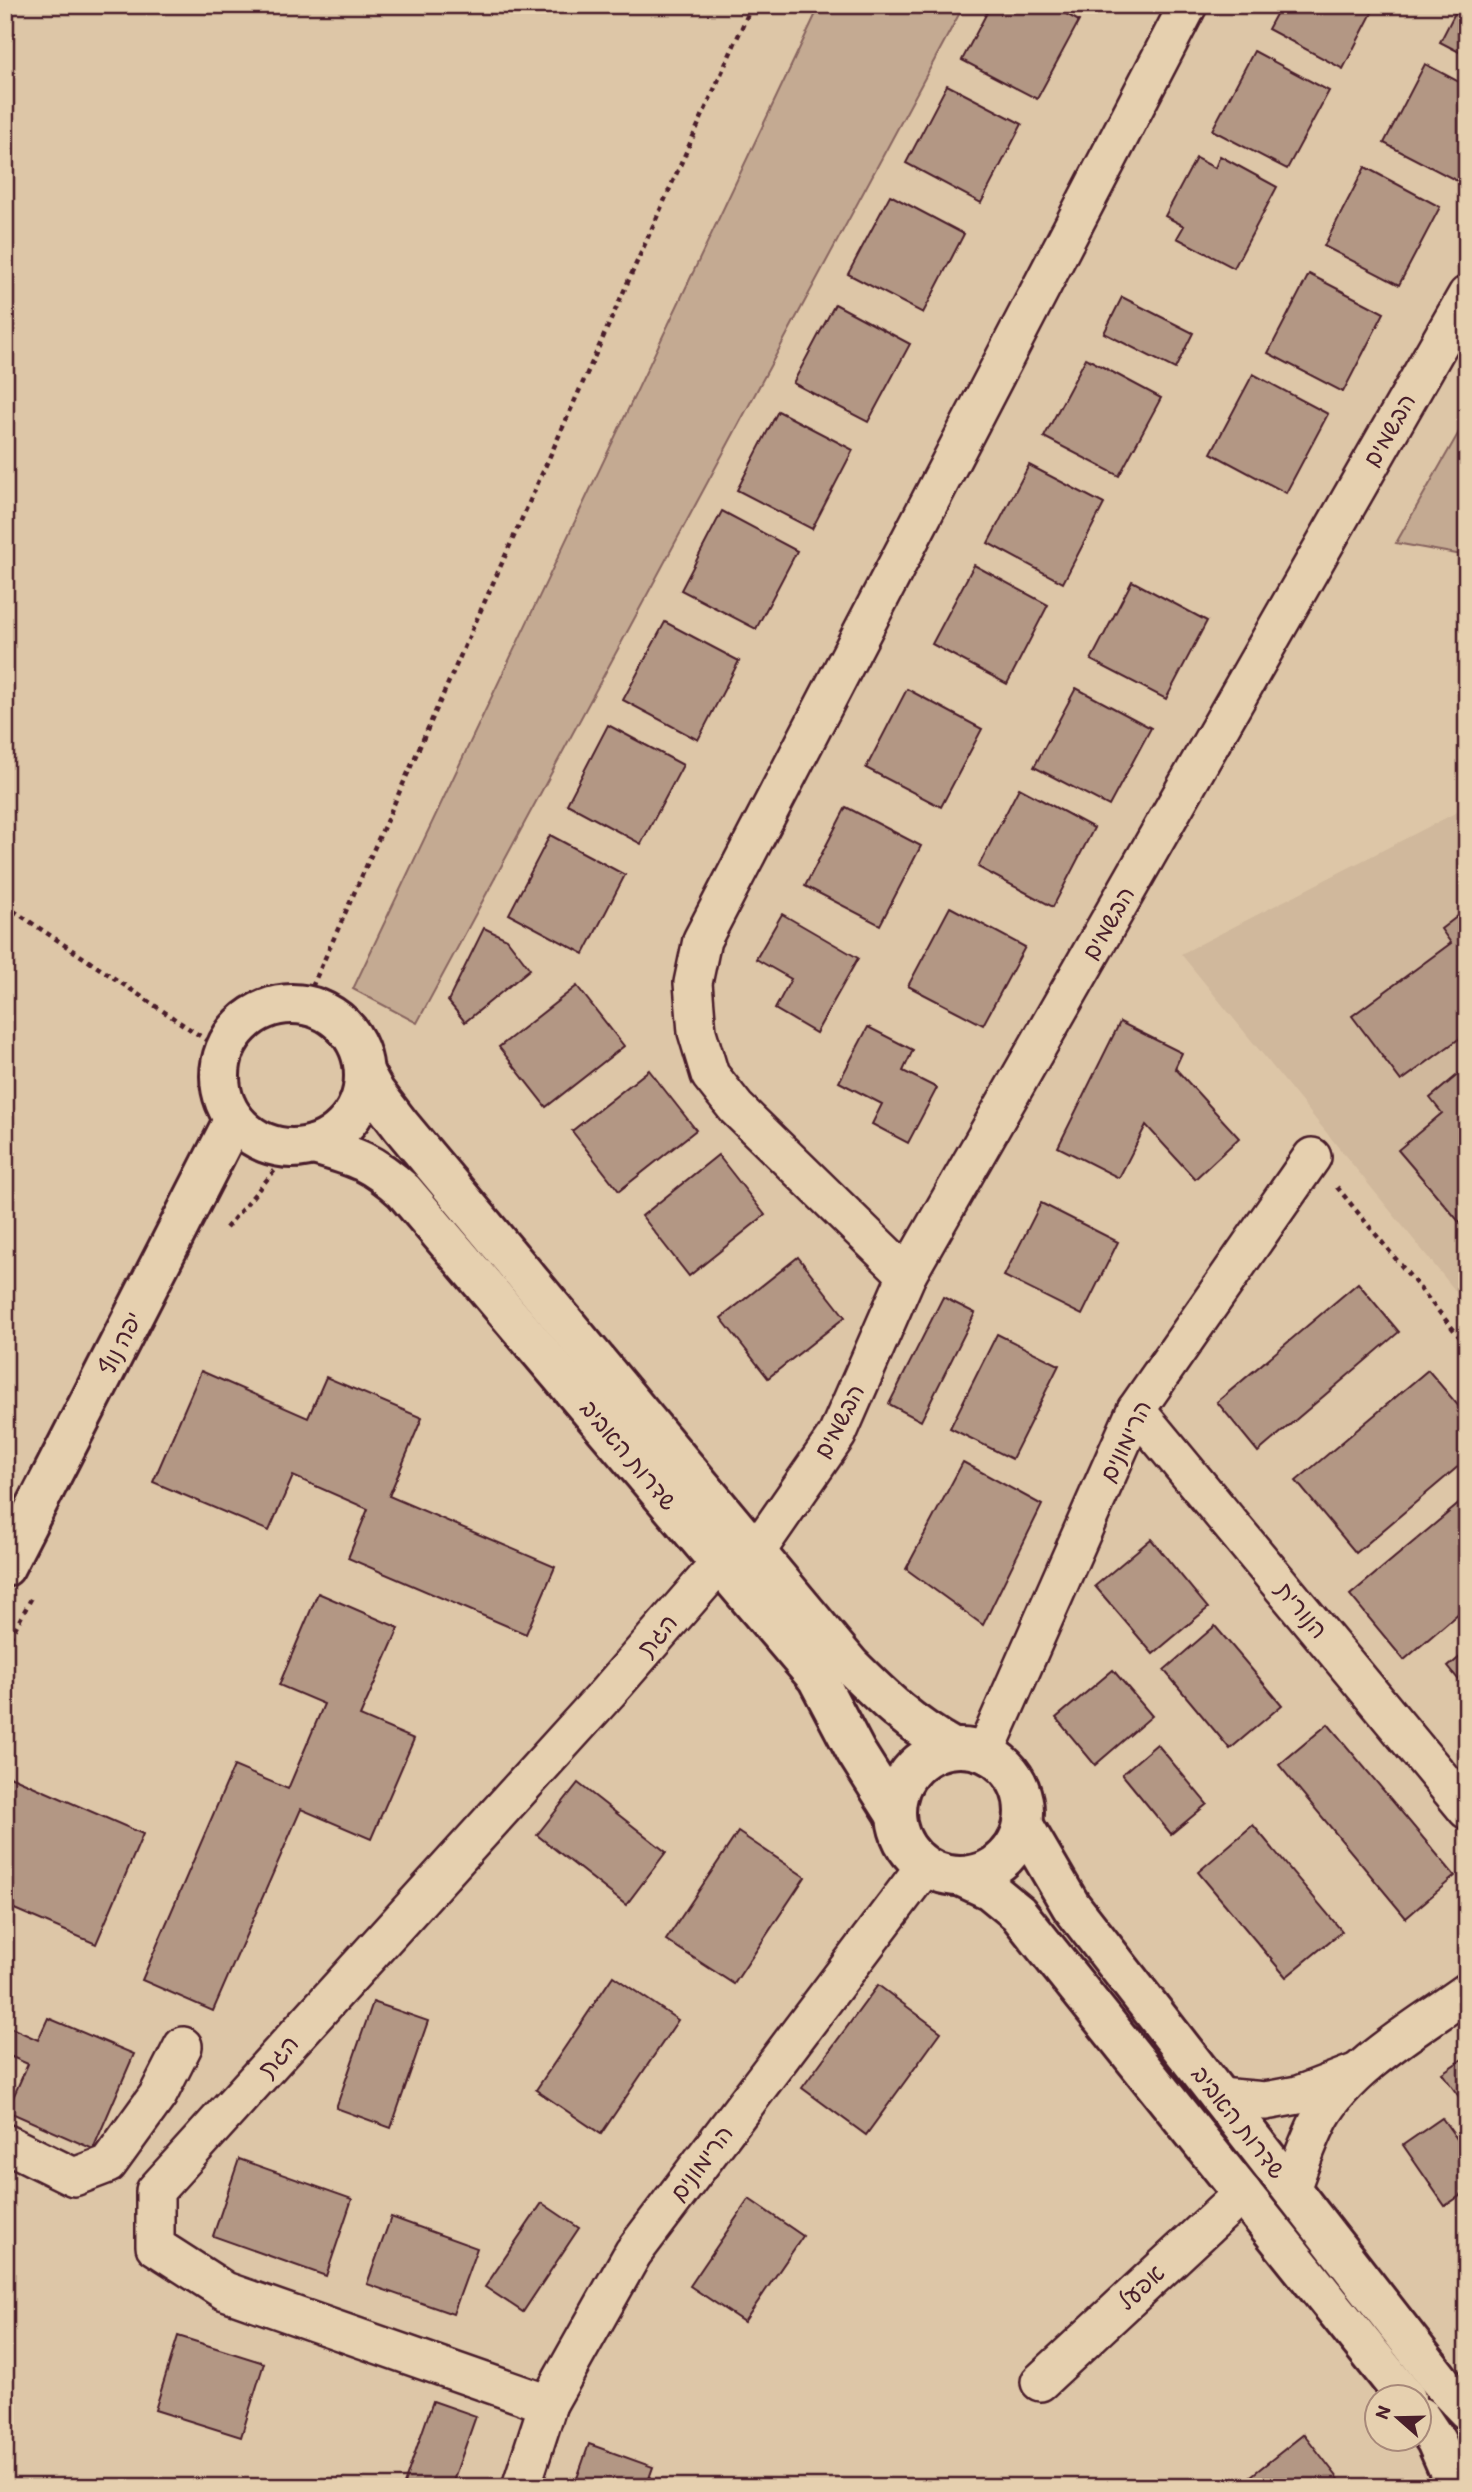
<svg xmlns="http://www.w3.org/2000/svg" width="1472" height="2492" viewBox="0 0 1472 2492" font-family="Itim,'Playpen Sans Hebrew',sans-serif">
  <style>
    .built { fill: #d0b89c }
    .green { fill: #c4aa92; stroke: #87645e; stroke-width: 2 }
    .building { fill: #b39784; stroke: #4a1f2b; stroke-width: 2 }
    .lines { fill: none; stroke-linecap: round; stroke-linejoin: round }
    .street-casing { stroke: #4a1f2b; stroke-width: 42 }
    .secondary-casing { stroke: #4a1f2b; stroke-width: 44 }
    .path { stroke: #4a1f2b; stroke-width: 4.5; stroke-dasharray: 5 5; stroke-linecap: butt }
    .street { stroke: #e6d0af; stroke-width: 37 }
    .secondary { stroke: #e6d0af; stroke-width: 38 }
    .labels { text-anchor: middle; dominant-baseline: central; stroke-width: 6; stroke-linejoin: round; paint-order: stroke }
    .street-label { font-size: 24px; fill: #4a1f2b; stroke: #e6d0af }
  </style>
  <rect width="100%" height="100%" fill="#ddc6a7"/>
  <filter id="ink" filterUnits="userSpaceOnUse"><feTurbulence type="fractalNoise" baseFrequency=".0143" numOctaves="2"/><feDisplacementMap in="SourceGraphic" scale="14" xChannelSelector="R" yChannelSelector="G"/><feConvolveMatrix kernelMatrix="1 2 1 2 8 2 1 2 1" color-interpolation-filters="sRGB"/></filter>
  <g filter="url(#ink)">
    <path class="built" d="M1467,807V1305L1181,954Z"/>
    <g class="green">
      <path d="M820,5H964L417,1023L353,989Z"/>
      <path d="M1467,418V559L1462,555L1396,543Z"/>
    </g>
    <g class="building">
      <path d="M991,5H1050L1079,21L1037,99L962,60Z"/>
      <path d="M1281,5H1376L1343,69L1268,29Z"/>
      <path d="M1459,5H1467V56L1440,42Z"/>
      <path d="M1254,51L1329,91L1287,169L1212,130Z"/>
      <path d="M1425,64L1467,86V167L1459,182L1384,143Z"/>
      <path d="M947,85L1022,124L981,203L906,163Z"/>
      <path d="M1220,156L1277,187L1234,268L1177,238L1184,226L1165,216L1196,158L1215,168Z"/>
      <path d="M1365,167L1440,207L1399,285L1324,246Z"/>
      <path d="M890,195L964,234L923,313L848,274Z"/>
      <path d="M1309,274L1384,313L1343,392L1268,353Z"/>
      <path d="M1122,297L1193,333L1175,369L1104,333Z"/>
      <path d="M835,304L910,344L868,422L793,383Z"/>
      <path d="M1086,358L1161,398L1119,476L1044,437Z"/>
      <path d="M1253,374L1328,414L1286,493L1211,453Z"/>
      <path d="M778,411L853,450L812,529L737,490Z"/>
      <path d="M1029,465L1104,504L1063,583L988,543Z"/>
      <path d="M722,511L797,551L756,629L681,590Z"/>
      <path d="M974,565L1048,605L1007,684L932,644Z"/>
      <path d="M1132,581L1207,621L1166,699L1091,660Z"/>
      <path d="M665,622L739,661L698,740L623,700Z"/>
      <path d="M1076,688L1151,728L1109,806L1034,767Z"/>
      <path d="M907,689L982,729L941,807L866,768Z"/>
      <path d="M608,725L683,765L641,844L567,804Z"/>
      <path d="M1019,788L1094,828L1053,907L978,867Z"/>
      <path d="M846,807L921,846L880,925L805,886Z"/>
      <path d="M550,835L625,875L584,954L509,914Z"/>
      <path d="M950,907L1025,947L983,1025L908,986Z"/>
      <path d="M1467,909V1033L1401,1081L1352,1016L1451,943L1441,929Z"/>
      <path d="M782,914L858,958L816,1033L775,1009L791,979L756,959Z"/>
      <path d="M484,928L507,939L530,969L465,1022L448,1001Z"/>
      <path d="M577,986L624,1046L546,1107L499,1047Z"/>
      <path d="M1120,1022L1182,1053L1175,1068L1239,1138L1195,1179L1146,1125L1119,1178L1058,1147Z"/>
      <path d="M868,1027L913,1050L903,1071L937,1088L908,1143L872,1124L882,1104L839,1082Z"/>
      <path d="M1467,1067V1231L1398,1150L1442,1113L1430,1098Z"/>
      <path d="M649,1070L696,1130L619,1191L572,1131Z"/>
      <path d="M718,1155L765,1215L689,1276L642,1216Z"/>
      <path d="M1041,1203L1118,1242L1082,1315L1004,1276Z"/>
      <path d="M798,1257L845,1317L768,1378L721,1318Z"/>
      <path d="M1358,1283L1399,1332L1258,1452L1217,1402Z"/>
      <path d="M943,1297L975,1313L921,1421L889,1404Z"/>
      <path d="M997,1334L1059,1365L1012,1459L950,1428Z"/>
      <path d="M1428,1370L1467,1416V1459L1356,1553L1296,1481Z"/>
      <path d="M201,1371L308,1418L326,1377L422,1418L389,1496L555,1567L526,1634L348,1558L368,1509L293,1476L269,1531L153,1482Z"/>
      <path d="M963,1462L1042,1505L983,1625L906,1569Z"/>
      <path d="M1467,1497V1606L1404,1660L1350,1595Z"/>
      <path d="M1151,1539L1208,1608L1153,1654L1095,1586Z"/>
      <path d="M318,1593L399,1628L360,1716L414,1739L371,1839L301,1809L213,2011L142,1980L234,1766L288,1789L324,1704L279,1685Z"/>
      <path d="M1215,1626L1282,1705L1230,1749L1164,1670Z"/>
      <path d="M1467,1651V1690L1448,1667Z"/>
      <path d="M1113,1670L1152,1716L1095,1765L1056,1718Z"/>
      <path d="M1328,1724L1455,1876L1406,1918L1279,1765Z"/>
      <path d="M1157,1744L1207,1804L1171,1834L1122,1774Z"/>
      <path d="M5,1774L143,1834L96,1944L5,1905Z"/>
      <path d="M578,1783L666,1852L626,1905L537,1835Z"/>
      <path d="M1253,1825L1342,1931L1286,1977L1198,1872Z"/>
      <path d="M738,1832L805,1877L734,1984L666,1940Z"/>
      <path d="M613,1976L678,2020L601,2134L536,2090Z"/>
      <path d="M878,1985L941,2032L866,2135L802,2088Z"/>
      <path d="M373,2002L428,2021L391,2128L336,2108Z"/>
      <path d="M48,2018L134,2054L93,2149L7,2111L28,2064L5,2054V2025L38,2040Z"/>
      <path d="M1467,2056V2108L1442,2073Z"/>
      <path d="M1442,2118L1467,2153V2191L1445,2206L1403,2145Z"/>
      <path d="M239,2159L352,2199L326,2276L213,2236Z"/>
      <path d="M749,2199L803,2236L744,2322L690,2286Z"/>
      <path d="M542,2203L579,2228L523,2312L485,2287Z"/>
      <path d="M391,2217L477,2248L453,2314L367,2284Z"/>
      <path d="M178,2336L264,2363L241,2437L155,2410Z"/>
      <path d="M433,2401L476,2416L451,2487H403Z"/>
      <path d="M1304,2434L1345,2487H1237Z"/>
      <path d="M589,2444L653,2467L646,2487H574Z"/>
    </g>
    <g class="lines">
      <g class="street-casing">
        <g id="street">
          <path d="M907,1275L736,1108L710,1075L697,1032L693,983L702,940L1188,5"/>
          <path d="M1136,1410L1467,1810"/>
          <path d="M756,1552L837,1435L907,1275L1467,295"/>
          <path d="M985,1752L1136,1410L1312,1157"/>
          <path d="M1219,2097L1265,2101L1298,2095L1355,2073"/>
          <path d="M5,2143L74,2177L108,2164L158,2095L183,2046"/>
          <path d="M1291,2189C1300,2165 1308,2141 1320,2118C1348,2067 1420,2026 1467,1992"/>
          <path d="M1040,2382L1243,2193"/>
          <path d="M548,2404L225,2291L155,2246V2191L608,1692L720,1563"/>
          <path d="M521,2487L548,2404L633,2253L925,1866"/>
        </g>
      </g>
      <g class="secondary-casing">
        <g id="secondary">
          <circle cx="292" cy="1076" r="72"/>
          <path d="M365,1074L375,1092L401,1126L850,1665C884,1699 910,1724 953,1748"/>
          <path d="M314,1145C356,1157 371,1161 404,1191L817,1678L856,1752L895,1814"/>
          <path d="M5,1567L234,1119"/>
          <circle cx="960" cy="1812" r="64"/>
          <path d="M1023,1824L1071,1906L1445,2387L1467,2410"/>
          <path d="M962,1877L990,1890L1018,1913L1406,2398"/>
          <path d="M1420,2417L1436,2441L1456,2487"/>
        </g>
      </g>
      <g class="path">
        <path d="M5,905L224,1052"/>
        <path d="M304,1005L752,5"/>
        <path d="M1337,1187L1467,1346"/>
        <path d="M226,1228L281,1163"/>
        <path d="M5,1647L31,1599"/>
      </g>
      <use href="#street" class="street"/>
      <use href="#secondary" class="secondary"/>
    </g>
  </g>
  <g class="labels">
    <g class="street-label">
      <text transform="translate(1389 430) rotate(-60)">הבשמים</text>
      <text transform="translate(1108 923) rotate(-60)">הבשמים</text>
      <text transform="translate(120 1343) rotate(-63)">יפה נוף</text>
      <text transform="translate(839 1421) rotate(-62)">הבשמים</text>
      <text transform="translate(1125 1441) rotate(-64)">הרימונים</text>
      <text transform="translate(629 1455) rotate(50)">שדרות האביב</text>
      <text transform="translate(1302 1610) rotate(50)">הנורית</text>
      <text transform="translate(657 1635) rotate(-49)">הגת</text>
      <text transform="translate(278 2056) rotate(-48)">הגת</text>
      <text transform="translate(1239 2122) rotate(52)">שדרות האביב</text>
      <text transform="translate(701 2163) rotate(-53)">הרימונים</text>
      <text transform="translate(1141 2287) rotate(-43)">אפעל</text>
    </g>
  </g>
  <rect width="1472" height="2492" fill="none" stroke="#e6d0af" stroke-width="28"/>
  <rect x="14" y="14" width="1444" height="2464" fill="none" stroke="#4a1f2b" stroke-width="2.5" filter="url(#ink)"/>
  <g transform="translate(1398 2418) rotate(290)"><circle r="33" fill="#e6d0af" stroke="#a8897a" stroke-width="2"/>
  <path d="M0-5L12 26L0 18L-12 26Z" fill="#4a1f2b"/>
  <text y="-10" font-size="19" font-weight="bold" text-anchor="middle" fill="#4a1f2b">N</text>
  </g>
</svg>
